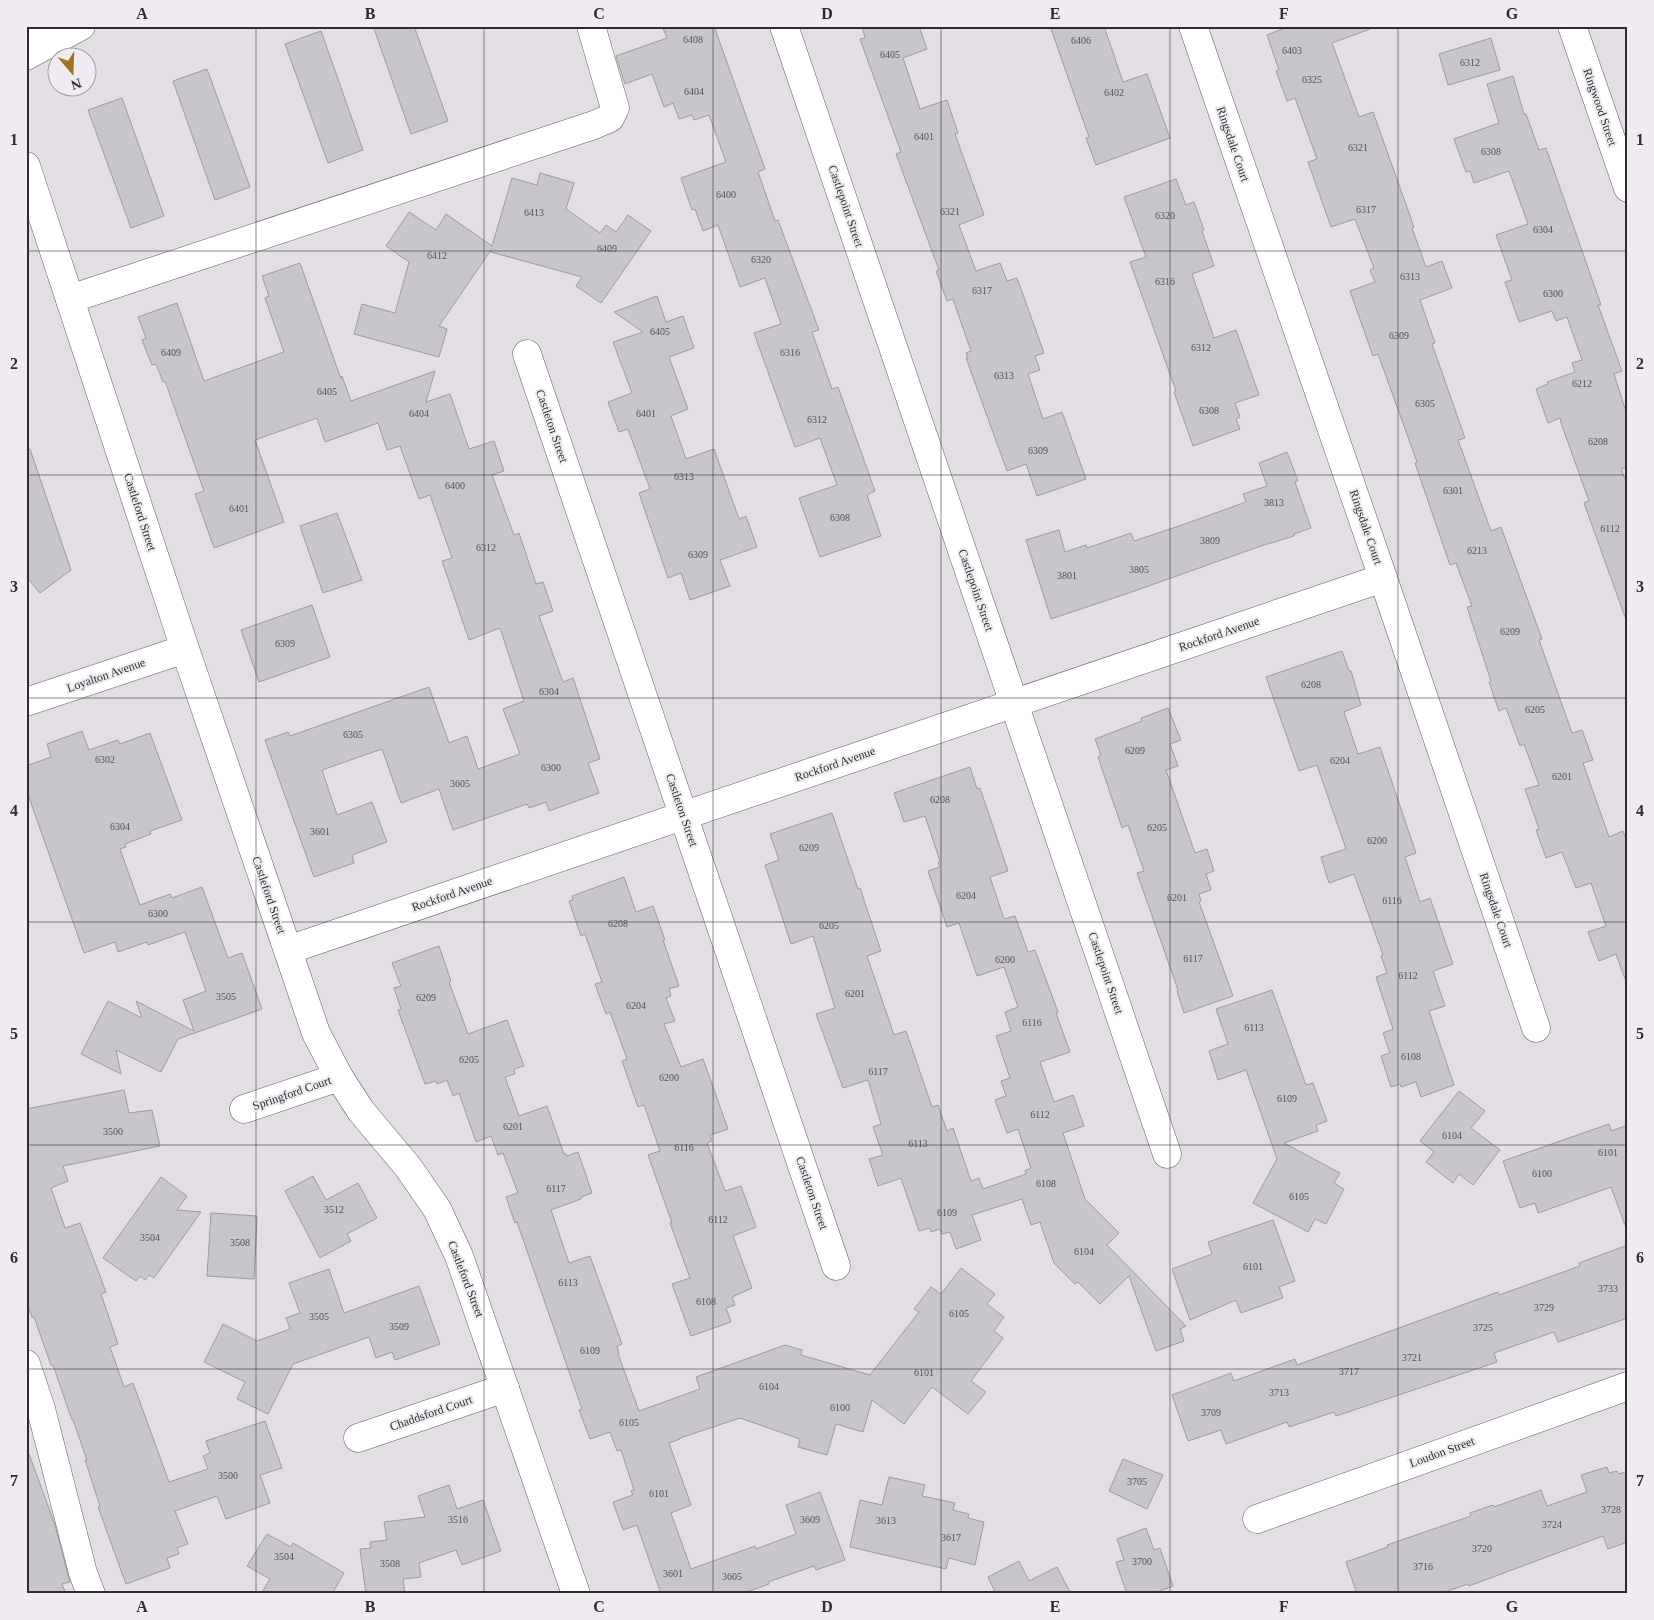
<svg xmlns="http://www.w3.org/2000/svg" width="1654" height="1620" viewBox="0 0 1654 1620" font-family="Georgia,serif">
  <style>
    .building { fill: #c8c5cb; stroke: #9e9ba1 }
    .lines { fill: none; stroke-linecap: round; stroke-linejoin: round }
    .minor-casing { stroke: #605d62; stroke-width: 29 }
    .major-casing { stroke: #605d62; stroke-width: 29 }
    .minor { stroke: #fff; stroke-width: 28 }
    .major { stroke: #fff; stroke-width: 28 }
    .grid { fill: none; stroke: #2e2c2f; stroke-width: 1; stroke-opacity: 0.55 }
    .labels { text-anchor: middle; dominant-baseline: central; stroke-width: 4; stroke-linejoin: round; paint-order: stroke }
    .number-label { font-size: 10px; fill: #545256 }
    .street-label { font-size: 12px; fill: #2e2c2f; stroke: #efebf1 }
    .neatline { fill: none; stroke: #2e2c2f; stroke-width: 2 }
    .grid-label { font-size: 16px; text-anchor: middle; font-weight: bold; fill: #2e2c2f }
  </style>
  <rect width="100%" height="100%" fill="#e2dee4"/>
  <g class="building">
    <path d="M373,26H414L448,121L411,134Z"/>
    <path d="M662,26H714L765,169L758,172L775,221L778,220L819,330L812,332L832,389L838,387L875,491L867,495L881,536L820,557L799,498L837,485L820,438L795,447L754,333L781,324L765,278L740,287L718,225L703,231L695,209L692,210L681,178L726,162L709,115L694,120L692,115L679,119L673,103L664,107L652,74L625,84L622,75L616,56L667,38Z"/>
    <path d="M862,26H919L927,49L903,58L920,109L947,100L958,133L955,134L984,215L959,225L976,271L1000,263L1007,281L1017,278L1044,353L1035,356L1040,370L1028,374L1043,419L1062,412L1086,479L1037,496L1026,464L1007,471L966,358H968L966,353L971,351L953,299L947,301L936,271L939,270L896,154L901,152L860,39L865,38Z"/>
    <path d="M1050,26H1104L1123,82L1147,74L1170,138L1096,165L1086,138L1089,137Z"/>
    <path d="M1290,26H1370V29L1332,43L1359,117L1373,112L1414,227L1412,228L1426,267L1442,261L1452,288L1420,300L1435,343L1432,344L1465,438L1458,440L1491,531L1501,527L1542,639L1539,640L1572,733L1582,730L1593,760L1583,763L1609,837L1623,831L1628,845V978L1625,979L1616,954L1599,961L1588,932L1606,926L1591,883L1576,888L1562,852L1546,858L1536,830L1539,829L1525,789L1539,785L1524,744L1520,746L1506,708L1499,711L1489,682L1491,681L1467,607L1472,606L1456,563L1450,565L1415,463L1417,462L1378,354L1373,356L1350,291L1375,282L1370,270L1374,268L1355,219L1331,227L1308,162L1317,159L1295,98L1287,101L1276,71L1279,70L1267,35Z"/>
    <path d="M321,31L363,150L328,163L285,44Z"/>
    <path d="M1491,38L1500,70L1448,85L1439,54Z"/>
    <path d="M207,69L250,187L215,200L173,81Z"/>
    <path d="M1513,76L1524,114H1526L1539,150L1546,148L1601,305H1598L1622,371L1614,374L1628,418V467L1621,469L1628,487V616L1625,617L1584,503L1589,501L1561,423L1560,418L1548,423L1536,389L1548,384L1547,382L1575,372L1572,363L1582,360L1567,317L1556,321L1552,311L1519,322L1505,282L1512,280L1496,235L1528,224L1509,171L1474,183L1470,171L1466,172L1454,139L1499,123L1487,84Z"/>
    <path d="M122,98L164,216L131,228L88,110Z"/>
    <path d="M540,173L574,183L566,209L600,233L606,225L616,232L628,215L651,231L601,303L576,286L582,277L491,252V250L439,326L447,329L439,357L354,334L362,304L395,313L409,262L386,246L409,212L436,230L446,214L492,246L512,178L537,185Z"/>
    <path d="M1176,179L1186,205L1194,202L1204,230L1202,231L1214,266L1192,274L1214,338L1236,330L1259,395L1235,403L1240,417L1236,419L1240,429L1193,446L1174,392L1176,391L1130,262L1146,257L1124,197Z"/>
    <path d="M300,263L341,379L342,376L351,401L435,371L426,402L450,394L469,449L494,441L504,471L492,475L514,535L519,533L536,584L543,582L553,611L539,616L563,682L573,678L600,759L588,763L599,793L549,811L546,802L529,808L527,804L453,830L439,789L401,803L382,749L322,770L337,815L372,802L387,842L352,855L354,863L314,877L265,740L288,732L290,736L429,687L449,743L467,736L478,769L520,754L503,709L524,701L500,628L469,640L442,561L452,558L430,495L419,499L400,446L387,450L378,423L325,442L317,418L255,440L284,522L214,548L195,494L204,491L165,381L163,382L156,364L152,365L142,340L146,338L138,317L177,303L204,381L284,352L265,298L269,296L262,276Z"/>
    <path d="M657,296L666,322L683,316L694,348L669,357L688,409L671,416L686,459L714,449L739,519L746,516L757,547L720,560L730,586L690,600L681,573L668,578L639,493L650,489L628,429L619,432L608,402L632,393L613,342L643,332L614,312Z"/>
    <path d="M30,449L71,570L40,593L26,576V450Z"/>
    <path d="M1287,452L1298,481L1295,482L1311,528L1294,534V536L1258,547L1129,593L1051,619L1026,540L1059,530L1065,552L1086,545L1087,548L1131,533L1134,541L1182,525L1246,502L1243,494L1267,486L1259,463Z"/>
    <path d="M337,513L362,580L323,593L300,526Z"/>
    <path d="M312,605L330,657L259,682L241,630Z"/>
    <path d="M1342,651L1349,671H1351L1361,705L1344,712L1358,754L1380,747L1416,853L1405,857L1420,902L1430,898L1453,964L1433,971L1445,1006L1429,1011L1454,1085L1421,1097L1416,1082L1401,1087L1400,1084L1391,1087L1381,1056L1390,1053L1383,1033L1393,1029L1376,977L1387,973L1381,956L1383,955L1354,874L1329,883L1321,857L1346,849L1317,765L1299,771L1266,677Z"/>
    <path d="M1168,708L1181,740L1170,744L1178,766L1166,770L1195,853L1207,849L1214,871L1206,874L1211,890L1199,894L1201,901L1199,902L1233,996L1184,1013L1177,991L1178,990L1137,873L1144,871L1128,825L1122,828L1098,757L1101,755L1095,739L1142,721L1141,718Z"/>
    <path d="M82,731L89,750L118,740L120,744L150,733L182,820L150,831L151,834L125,844L126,847L120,849L140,905L170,894L172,898L202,887L228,958L242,953L262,1009L178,1039L161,1072L116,1050L121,1074L81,1054L108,1001L142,1018L136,1001L194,1031L183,1000L206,991L185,932L148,945L147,942L118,952L115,942L84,953L26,789V766L51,757L47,744Z"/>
    <path d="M970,767L977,789L980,788L1008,871L990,877L1004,919L1015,916L1028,952L1035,950L1058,1012L1056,1013L1070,1052L1040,1062L1054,1102L1073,1095L1084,1126L1063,1133L1085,1199L1119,1233L1107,1245L1186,1326L1180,1329L1184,1341L1156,1351L1129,1276L1100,1304L1078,1282L1075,1284L1054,1263L1040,1222L1031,1225L1022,1199L972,1215L981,1240L956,1249L950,1232L942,1234L940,1229L931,1232L930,1228L919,1231L901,1178L878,1186L869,1159L883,1155L873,1127L881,1124L868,1080L843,1088L816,1014L835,1008L813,936L791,944L765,865L779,860L770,834L832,813L858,889L860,888L881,951L867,956L894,1035L906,1031L932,1107L938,1105L947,1131L953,1128L971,1181L979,1178L983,1189L1026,1174L1025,1171L1031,1168L1018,1129L1007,1133L995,1100L1006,1096L1001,1081L1010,1078L996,1036L1011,1031L1005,1012L1018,1007L1004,967L977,976L959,923L947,927L928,871L940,867L938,862L940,861L925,816L904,822L894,793Z"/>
    <path d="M624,877L636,912L653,906L665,940H663L679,986L669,989L671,996L666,998L675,1021L664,1024L681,1067L703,1059L728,1129L710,1135L712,1141L707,1143L725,1191L741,1186L756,1227L733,1236L752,1288L732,1297L735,1305L726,1308L731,1322L691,1336L672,1284L690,1278L670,1223H672L648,1155L660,1151L644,1105L638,1107L622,1061L627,1059L610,1012L606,1014L595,984L602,982L585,934L581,936L569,901L573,900L572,896Z"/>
    <path d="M439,946L451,981L449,982L468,1034L507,1020L524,1066L514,1069L515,1074L505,1077L519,1116L547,1106L564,1154H566L567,1156L578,1152L592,1193L581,1197V1199L551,1210L569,1263L590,1256L622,1344L617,1346L619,1354H618L639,1411L700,1389L696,1377L785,1345L802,1350L801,1355L870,1375L919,1312L914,1309L931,1287L941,1294L961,1268L995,1294L987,1304L1004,1317L994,1331L1003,1338L971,1381L986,1392L968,1414L932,1387L904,1424L872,1400L863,1432L836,1424L827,1455L798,1447L800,1439L740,1418L680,1438V1439L669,1443L691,1505L671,1513L691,1569L755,1546L756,1549L796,1534L786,1505L820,1492L845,1560L816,1570L814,1566L768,1582L769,1584L741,1594H661L637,1525L623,1530L613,1502L633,1495L631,1491L634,1490L621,1450L617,1451L610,1432L590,1439L579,1410L582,1409L517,1222L515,1223L506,1197L518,1193L503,1153L498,1155L491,1136L476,1142L459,1093L453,1096L447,1080L437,1084L436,1081L425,1084L398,1010L401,1009L394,988L401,986L392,963Z"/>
    <path d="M1272,990L1306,1085L1313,1083L1327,1121L1316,1125L1318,1131L1284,1143L1340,1173L1334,1183L1344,1189L1326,1224L1315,1219L1308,1232L1253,1203L1277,1159L1246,1070L1218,1080L1209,1051L1228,1044L1216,1009Z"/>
    <path d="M124,1090L129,1113L152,1110L160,1146L63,1166L68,1181L51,1188L65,1228L80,1223L106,1292L101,1294L118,1344L110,1347L124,1387L133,1383L169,1482L208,1469L203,1456L210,1453L206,1441L265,1421L282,1468L260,1475L270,1503L226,1519L217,1496L175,1511L188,1544L177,1548L179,1554L167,1558L170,1568L126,1584L98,1507L100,1506L85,1460H87L73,1420H72L53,1365H51L34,1317H32L26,1300V1109Z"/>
    <path d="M1459,1091L1485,1111L1471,1128L1500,1150L1473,1185L1459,1174L1453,1183L1426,1162L1434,1152L1420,1141Z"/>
    <path d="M1609,1124L1611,1131L1628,1125V1225H1625L1611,1187L1538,1213L1535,1203L1520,1208L1503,1161Z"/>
    <path d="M313,1176L326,1200L358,1183L377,1218L347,1234L351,1241L320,1258L285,1191Z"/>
    <path d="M161,1177L187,1196L177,1210L201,1212L154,1278L149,1275L145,1280L140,1276L136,1281L103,1258Z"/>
    <path d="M211,1213L257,1216L254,1279L207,1276Z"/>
    <path d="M1273,1220L1295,1281L1279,1287L1283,1298L1241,1313L1236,1300L1190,1320L1172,1269L1212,1254L1208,1242Z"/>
    <path d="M1628,1245V1318L1558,1342L1554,1332L1494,1353L1497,1362L1336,1416L1334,1412L1289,1427L1287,1422L1226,1444L1221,1430L1188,1441L1172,1395L1231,1373L1234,1381L1295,1359L1297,1365L1498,1292L1499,1295L1580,1266L1579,1263Z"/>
    <path d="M329,1269L344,1313L419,1286L440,1344L395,1360L392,1352L376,1358L369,1337L293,1364L268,1414L237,1399L245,1382L204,1362L223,1324L257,1341L290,1329L286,1318L300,1313L289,1283Z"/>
    <path d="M26,1454H29L55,1525L70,1582L62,1584L66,1594H26Z"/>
    <path d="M1123,1459L1163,1475L1147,1509L1109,1491Z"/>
    <path d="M1607,1467L1609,1473L1617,1471L1619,1474L1628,1471V1542L1608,1549L1603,1536L1469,1586L1468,1584L1439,1594H1357L1346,1562L1388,1547L1387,1545L1471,1516L1470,1513L1493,1505L1494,1507L1541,1490L1547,1506L1587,1492L1581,1475Z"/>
    <path d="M889,1477L925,1485L922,1496L955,1503L953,1510L969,1514L968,1518L984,1522L975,1565L949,1558L946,1569L850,1547L860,1500L882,1505Z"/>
    <path d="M449,1485L457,1509L483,1500L501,1551L462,1565L456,1550L419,1563L421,1577L403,1579L405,1594H366L360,1549L371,1548L370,1542L387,1540L384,1522L425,1517L418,1496Z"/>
    <path d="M1146,1528L1154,1550L1160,1548L1173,1586L1152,1594H1127L1116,1562L1124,1560L1117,1539Z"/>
    <path d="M267,1534L291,1547L293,1543L344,1573L332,1594H261L270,1579L247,1566Z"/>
    <path d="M1019,1561L1029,1581L1057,1567L1071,1594H996L988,1577Z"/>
  </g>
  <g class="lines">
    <g class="minor-casing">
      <g id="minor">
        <path d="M784,26L1167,1154"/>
        <path d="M1193,26L1383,578L1536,1028"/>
        <path d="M1572,26L1628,188"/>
        <path d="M26,166L185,649L316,1033L339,1077L361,1111L408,1167L437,1209L459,1256L576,1594"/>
        <path d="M70,299L594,125L610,118L615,108L591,26"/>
        <path d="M527,354L836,1266"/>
        <path d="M26,702L185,649"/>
        <path d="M288,950L1383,578"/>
        <path d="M244,1109L339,1077"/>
        <path d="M26,1364L41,1409L83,1573L91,1594"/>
        <path d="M358,1438L505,1388"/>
        <path d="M1257,1519L1628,1386"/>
      </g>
    </g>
    <g class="major-casing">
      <g id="major">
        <path d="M26,33L41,26"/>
        <path d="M26,56L81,26"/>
      </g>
    </g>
    <use href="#minor" class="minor"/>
    <use href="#major" class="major"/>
  </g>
  <path class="grid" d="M256,26V1594M484,26V1594M713,26V1594M941,26V1594M1170,26V1594M1398,26V1594M26,251H1628M26,475H1628M26,698H1628M26,922H1628M26,1145H1628M26,1369H1628"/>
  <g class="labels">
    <g class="number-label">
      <text x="693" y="39">6408</text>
      <text x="1081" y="40">6406</text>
      <text x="1292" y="50">6403</text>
      <text x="890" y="54">6405</text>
      <text x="1470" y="62">6312</text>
      <text x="1312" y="79">6325</text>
      <text x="694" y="91">6404</text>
      <text x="1114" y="92">6402</text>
      <text x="924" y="136">6401</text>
      <text x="1358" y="147">6321</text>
      <text x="1491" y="151">6308</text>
      <text x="726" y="194">6400</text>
      <text x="1366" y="209">6317</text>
      <text x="950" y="211">6321</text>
      <text x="534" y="212">6413</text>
      <text x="1165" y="215">6320</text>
      <text x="1543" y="229">6304</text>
      <text x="607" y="248">6409</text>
      <text x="437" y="255">6412</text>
      <text x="761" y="259">6320</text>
      <text x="1410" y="276">6313</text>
      <text x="1165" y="281">6316</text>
      <text x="982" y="290">6317</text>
      <text x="1553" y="293">6300</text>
      <text x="660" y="331">6405</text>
      <text x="1399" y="335">6309</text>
      <text x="1201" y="347">6312</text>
      <text x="171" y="352">6409</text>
      <text x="790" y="352">6316</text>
      <text x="1004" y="375">6313</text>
      <text x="1582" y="383">6212</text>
      <text x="327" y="391">6405</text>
      <text x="1425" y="403">6305</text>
      <text x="1209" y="410">6308</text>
      <text x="419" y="413">6404</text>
      <text x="646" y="413">6401</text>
      <text x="817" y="419">6312</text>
      <text x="1598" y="441">6208</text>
      <text x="1038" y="450">6309</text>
      <text x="684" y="476">6313</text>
      <text x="455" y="485">6400</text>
      <text x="1453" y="490">6301</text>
      <text x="1274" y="502">3813</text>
      <text x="239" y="508">6401</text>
      <text x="840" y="517">6308</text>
      <text x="1610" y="528">6112</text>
      <text x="1210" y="540">3809</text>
      <text x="486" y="547">6312</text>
      <text x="1477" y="550">6213</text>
      <text x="698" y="554">6309</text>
      <text x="1139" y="569">3805</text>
      <text x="1067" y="575">3801</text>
      <text x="1510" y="631">6209</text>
      <text x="285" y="643">6309</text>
      <text x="1311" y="684">6208</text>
      <text x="549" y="691">6304</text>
      <text x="1535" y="709">6205</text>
      <text x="353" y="734">6305</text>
      <text x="1135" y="750">6209</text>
      <text x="105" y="759">6302</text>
      <text x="1340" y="760">6204</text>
      <text x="551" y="767">6300</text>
      <text x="1562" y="776">6201</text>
      <text x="460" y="783">3605</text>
      <text x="940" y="799">6208</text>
      <text x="120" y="826">6304</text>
      <text x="1157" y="827">6205</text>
      <text x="320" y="831">3601</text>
      <text x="1377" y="840">6200</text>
      <text x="809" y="847">6209</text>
      <text x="966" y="895">6204</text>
      <text x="1177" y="897">6201</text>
      <text x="1392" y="900">6116</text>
      <text x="158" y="913">6300</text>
      <text x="618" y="923">6208</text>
      <text x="829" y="925">6205</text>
      <text x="1193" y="958">6117</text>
      <text x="1005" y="959">6200</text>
      <text x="1408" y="975">6112</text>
      <text x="855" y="993">6201</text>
      <text x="226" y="996">3505</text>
      <text x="426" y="997">6209</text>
      <text x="636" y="1005">6204</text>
      <text x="1032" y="1022">6116</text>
      <text x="1254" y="1027">6113</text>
      <text x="1411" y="1056">6108</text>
      <text x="469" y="1059">6205</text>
      <text x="878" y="1071">6117</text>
      <text x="669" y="1077">6200</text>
      <text x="1287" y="1098">6109</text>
      <text x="1040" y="1114">6112</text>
      <text x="513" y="1126">6201</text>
      <text x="113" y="1131">3500</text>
      <text x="1452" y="1135">6104</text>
      <text x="918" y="1143">6113</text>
      <text x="684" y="1147">6116</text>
      <text x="1608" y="1152">6101</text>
      <text x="1542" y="1173">6100</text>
      <text x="1046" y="1183">6108</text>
      <text x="556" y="1188">6117</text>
      <text x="1299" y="1196">6105</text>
      <text x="334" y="1209">3512</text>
      <text x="947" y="1212">6109</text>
      <text x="718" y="1219">6112</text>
      <text x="150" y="1237">3504</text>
      <text x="240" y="1242">3508</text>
      <text x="1084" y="1251">6104</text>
      <text x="1253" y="1266">6101</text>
      <text x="568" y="1282">6113</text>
      <text x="1608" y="1288">3733</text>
      <text x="706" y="1301">6108</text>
      <text x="1544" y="1307">3729</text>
      <text x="959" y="1313">6105</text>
      <text x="319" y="1316">3505</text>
      <text x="399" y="1326">3509</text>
      <text x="1483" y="1327">3725</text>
      <text x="590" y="1350">6109</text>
      <text x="1412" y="1357">3721</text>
      <text x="1349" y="1371">3717</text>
      <text x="924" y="1372">6101</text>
      <text x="769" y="1386">6104</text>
      <text x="1279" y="1392">3713</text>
      <text x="840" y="1407">6100</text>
      <text x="1211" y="1412">3709</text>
      <text x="629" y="1422">6105</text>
      <text x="228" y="1475">3500</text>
      <text x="1137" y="1481">3705</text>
      <text x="659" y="1493">6101</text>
      <text x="1611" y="1509">3728</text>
      <text x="458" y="1519">3516</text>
      <text x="810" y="1519">3609</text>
      <text x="886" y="1520">3613</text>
      <text x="1552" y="1524">3724</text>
      <text x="951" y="1537">3617</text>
      <text x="1482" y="1548">3720</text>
      <text x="284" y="1556">3504</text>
      <text x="1142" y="1561">3700</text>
      <text x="390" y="1563">3508</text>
      <text x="1423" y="1566">3716</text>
      <text x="673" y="1573">3601</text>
      <text x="732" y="1576">3605</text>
    </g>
    <g class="street-label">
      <text transform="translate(1600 107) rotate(71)">Ringwood Street</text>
      <text transform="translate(1233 144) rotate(71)">Ringsdale Court</text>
      <text transform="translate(846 206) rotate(71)">Castlepoint Street</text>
      <text transform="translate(552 426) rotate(71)">Castleton Street</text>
      <text transform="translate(140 512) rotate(72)">Castleford Street</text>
      <text transform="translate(1366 527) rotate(71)">Ringsdale Court</text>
      <text transform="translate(976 590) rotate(71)">Castlepoint Street</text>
      <text transform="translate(1219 634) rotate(-19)">Rockford Avenue</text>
      <text transform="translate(106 675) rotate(-19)">Loyalton Avenue</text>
      <text transform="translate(835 764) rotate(-19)">Rockford Avenue</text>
      <text transform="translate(682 810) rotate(71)">Castleton Street</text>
      <text transform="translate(452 894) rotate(-19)">Rockford Avenue</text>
      <text transform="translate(269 895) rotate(71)">Castleford Street</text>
      <text transform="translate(1496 910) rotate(71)">Ringsdale Court</text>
      <text transform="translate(1106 973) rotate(71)">Castlepoint Street</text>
      <text transform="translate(292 1093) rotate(-19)">Springford Court</text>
      <text transform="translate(812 1193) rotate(71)">Castleton Street</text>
      <text transform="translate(466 1279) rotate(69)">Castleford Street</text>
      <text transform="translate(431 1413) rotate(-19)">Chaddsford Court</text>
      <text transform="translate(1442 1452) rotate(-20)">Loudon Street</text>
    </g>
  </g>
  <rect width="1654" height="1620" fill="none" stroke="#efebf1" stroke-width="55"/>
  <g transform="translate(72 72) rotate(161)"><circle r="24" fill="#efebf1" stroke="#a29fa3"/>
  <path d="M0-4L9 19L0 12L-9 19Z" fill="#9d7623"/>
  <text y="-8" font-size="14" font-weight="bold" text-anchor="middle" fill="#2e2c2f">N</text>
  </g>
  <rect x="28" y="28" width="1598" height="1564" class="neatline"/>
  <g class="grid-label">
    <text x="142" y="19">A</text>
    <text x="370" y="19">B</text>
    <text x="599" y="19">C</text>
    <text x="827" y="19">D</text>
    <text x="1055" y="19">E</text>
    <text x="1284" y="19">F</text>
    <text x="1512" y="19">G</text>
    <text x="14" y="145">1</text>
    <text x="1640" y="145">1</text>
    <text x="14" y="369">2</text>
    <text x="1640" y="369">2</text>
    <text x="14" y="592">3</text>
    <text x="1640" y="592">3</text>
    <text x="14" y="816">4</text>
    <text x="1640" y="816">4</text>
    <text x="14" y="1039">5</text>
    <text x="1640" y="1039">5</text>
    <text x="14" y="1263">6</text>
    <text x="1640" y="1263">6</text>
    <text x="14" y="1486">7</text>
    <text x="1640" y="1486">7</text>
    <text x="142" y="1612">A</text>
    <text x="370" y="1612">B</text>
    <text x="599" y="1612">C</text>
    <text x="827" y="1612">D</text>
    <text x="1055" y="1612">E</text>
    <text x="1284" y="1612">F</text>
    <text x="1512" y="1612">G</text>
  </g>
</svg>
